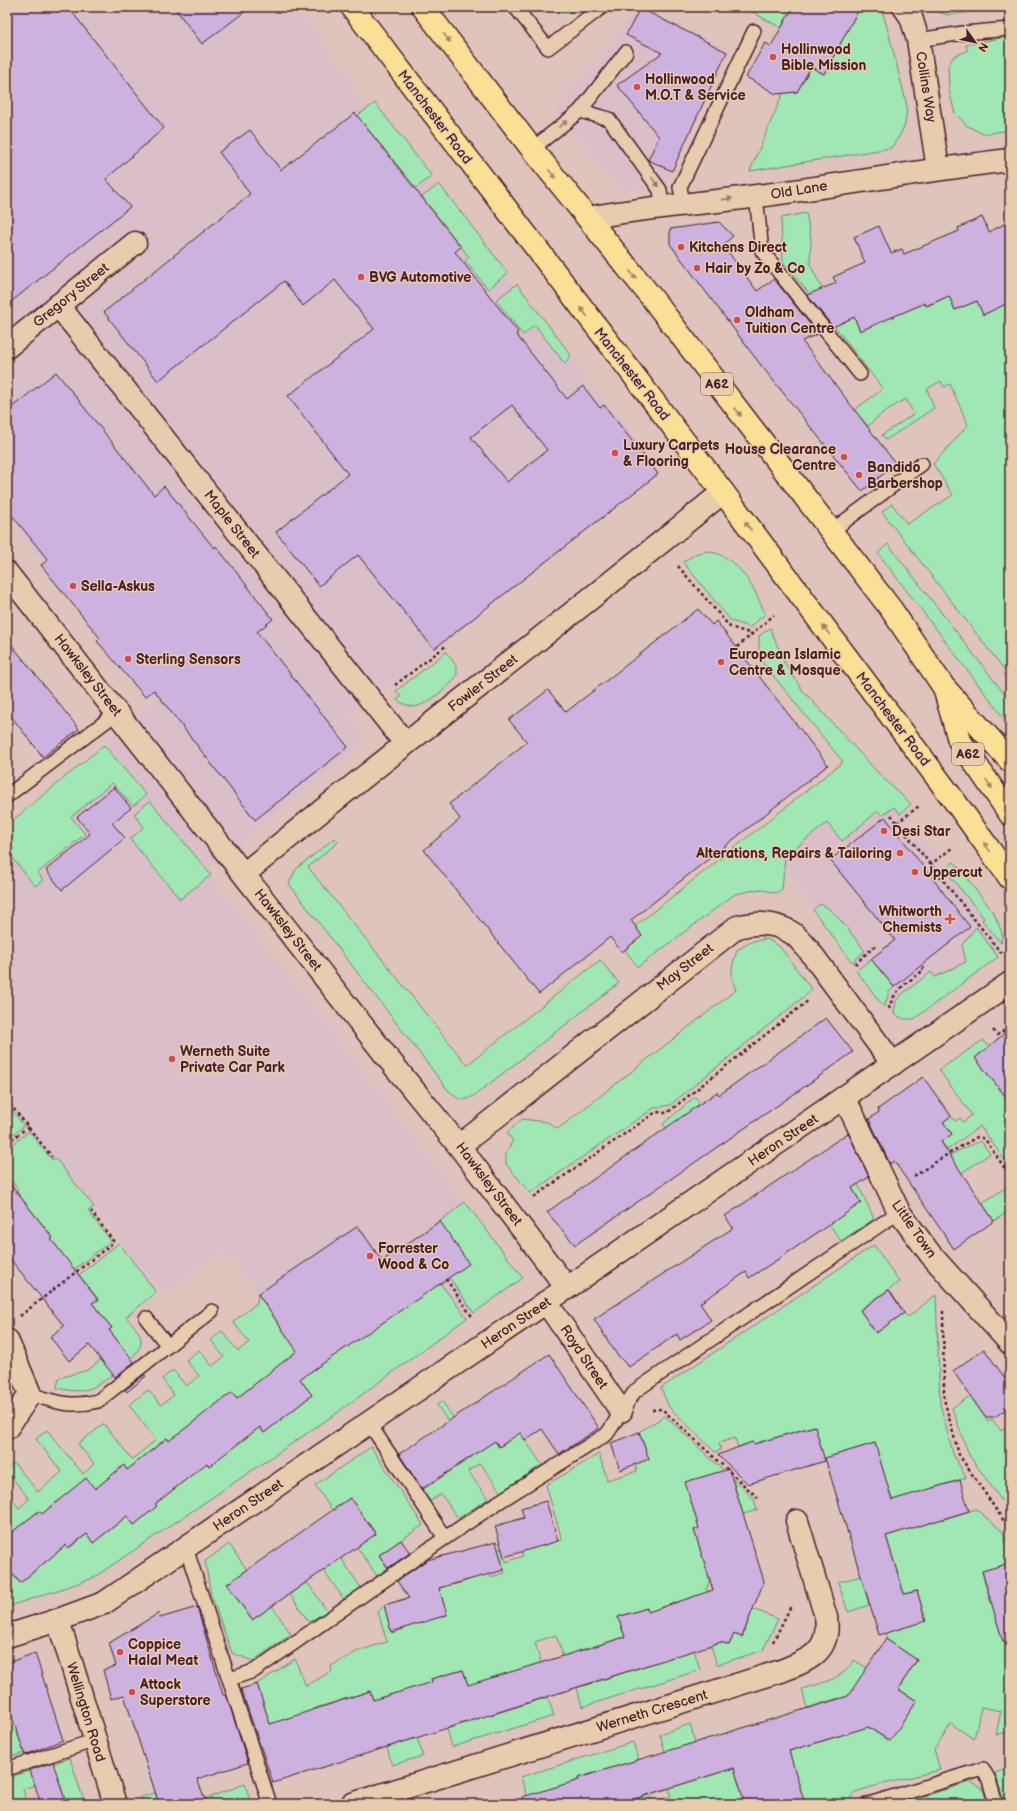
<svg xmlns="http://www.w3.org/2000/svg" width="1017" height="1811" viewBox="0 0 1017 1811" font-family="'Balsamiq Sans',sans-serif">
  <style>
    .built { fill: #dabfc8 }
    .green { fill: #a0e7b4; stroke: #758370; fill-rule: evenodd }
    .building { fill: #cdb2e0; stroke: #4a1f2b; fill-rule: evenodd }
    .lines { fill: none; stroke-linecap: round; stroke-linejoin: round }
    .lane-casing { stroke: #4a1f2b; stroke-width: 16 }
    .street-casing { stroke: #4a1f2b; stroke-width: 25 }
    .secondary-casing { stroke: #4a1f2b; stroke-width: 25 }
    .highway-casing { stroke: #4a1f2b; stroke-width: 25 }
    .path { stroke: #4a1f2b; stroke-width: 2.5; stroke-dasharray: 3 3; stroke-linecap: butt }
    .lane { stroke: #e7ccae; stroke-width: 13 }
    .street { stroke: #e7ccae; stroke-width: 22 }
    .secondary { stroke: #e7ccae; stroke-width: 22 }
    .highway { stroke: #fbdf96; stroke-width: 22 }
    .oneway { fill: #a27f60 }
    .oneway2 { fill: #98766c }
    .poi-dot { fill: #d1495b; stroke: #e7ccae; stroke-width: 1.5 }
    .labels { text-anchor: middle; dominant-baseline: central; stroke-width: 3; stroke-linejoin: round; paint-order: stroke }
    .shield { fill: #e7ccae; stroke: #795352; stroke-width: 1 }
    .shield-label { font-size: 13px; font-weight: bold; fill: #4a1f2b }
    .poi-label { font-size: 14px; font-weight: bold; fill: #4a1f2b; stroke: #e7ccae; text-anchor: start }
    .street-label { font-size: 14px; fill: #4a1f2b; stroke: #e7ccae }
  </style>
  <rect width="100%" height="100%" fill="#dfc4bd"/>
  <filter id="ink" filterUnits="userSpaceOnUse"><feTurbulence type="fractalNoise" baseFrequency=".025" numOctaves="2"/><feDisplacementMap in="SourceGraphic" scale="8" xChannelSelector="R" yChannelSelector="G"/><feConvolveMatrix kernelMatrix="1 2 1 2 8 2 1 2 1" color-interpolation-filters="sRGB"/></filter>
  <g filter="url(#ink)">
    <g class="built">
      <path d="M7,7H300L361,97L662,470L350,717L367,743L207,870L523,1278L334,1415L257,1303L258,1294L231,1259L218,1253L163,1295L7,1097V825L104,745L154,698L7,518Z"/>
      <path d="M637,7H643L730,50L666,184L621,191L556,110Z"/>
      <path d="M870,777L1009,938L900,1023L775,857Z"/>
    </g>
    <g class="green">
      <path d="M553,7H580C572,13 560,17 553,7Z"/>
      <path d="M748,7H793L781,28L747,9Z"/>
      <path d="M860,7H875L883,14L887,27L907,106L905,124L900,135L891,148L750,171L783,93L797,92L811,67L824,74Z"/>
      <path d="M933,7H992L995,9L947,15L939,12Z"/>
      <path d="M1010,36V130L983,134L966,125L955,113L949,91L948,66L954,56L967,51L966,45Z"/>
      <path d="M375,103L432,176L416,188L357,116Z"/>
      <path d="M439,184L508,273L488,289L465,261L469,257L422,197Z"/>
      <path d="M806,213L811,239L810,264L839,324L854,317L860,330L925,303L927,306L949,296L955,310L977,301L983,314L1002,306L995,292L1010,298V677L882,512L892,504L907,524L953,495L933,464L968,425L950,384L944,387L941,381L927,389L934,408L886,440L882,435L914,414L906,399L884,412L868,426L854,410L883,389L812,297L783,262L781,218Z"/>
      <path d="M517,284L571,355L565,364L535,325L523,335L496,300Z"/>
      <path d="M888,544L1010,701V726L878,553Z"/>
      <path d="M706,551C737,554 755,588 765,614L750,627L731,621L683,562L695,554Z"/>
      <path d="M770,628L784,662L803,691L882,777L911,804L900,814L894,807L882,815L878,811L842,841L827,823L785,856L782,890L775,893L760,889L735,894L638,967L625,950L642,936L635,926L843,762L759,658V636Z"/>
      <path d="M446,652C451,658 457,665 457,673C457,682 427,704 418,706C411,708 403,704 397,700L401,697L396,691Z"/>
      <path d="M104,745L146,795L133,806L112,783L71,817L85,834L38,873L43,880L35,886L7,851V825Z"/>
      <path d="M150,801L211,875L180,899L130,839L144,827L134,814Z"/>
      <path d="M335,838L338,842L308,867L467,1065L600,960L619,983L475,1095C462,1103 459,1100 448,1090L289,884L296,869Z"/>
      <path d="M954,862L994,913L1002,933L1001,943L982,920L984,918L945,870Z"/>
      <path d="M820,904C834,908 855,939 865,951L852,962L813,910Z"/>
      <path d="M976,927L998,957L914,1019H904L894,1014L896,1001L901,995L931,972L935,977L966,962L962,945Z"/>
      <path d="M767,939L780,947L812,990L670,1105L654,1108L530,1193L506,1164V1152L513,1141L507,1133L522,1119L547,1122L558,1129L736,990C729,974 732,967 737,950L753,941Z"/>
      <path d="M871,959L894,987L889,992L884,1007L856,971Z"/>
      <path d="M983,1040L988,1047L975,1058L1010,1102V1167L980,1126L947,1150L941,1141L952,1134L943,1122L951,1116L955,1121L960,1118L963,1122L972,1115L939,1070Z"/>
      <path d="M695,1097L707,1112L672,1136L663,1124Z"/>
      <path d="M7,1104L24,1126L7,1139Z"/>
      <path d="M29,1131L52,1160L55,1158L94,1207L88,1211L111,1241L73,1270L50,1240L53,1238L16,1191L18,1189L7,1175V1149Z"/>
      <path d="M981,1141L990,1154L961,1173L949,1155Z"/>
      <path d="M858,1184L874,1219L841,1241L829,1224L861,1203L852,1188Z"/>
      <path d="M1010,1185V1210L994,1221L982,1203Z"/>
      <path d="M465,1202L523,1278L474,1313L449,1277L440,1221Z"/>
      <path d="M119,1243L156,1292L126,1317C131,1323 140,1331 141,1340C143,1356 100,1387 85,1390C75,1392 67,1390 57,1388L59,1378L88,1370L120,1344L109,1330L112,1328L92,1303L98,1299L79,1275Z"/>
      <path d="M874,1245L899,1282L860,1310L876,1333L904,1313L908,1317L936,1295L940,1404L953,1454L966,1478L932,1488L941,1520L976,1509L1003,1532L1010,1556V1563L982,1572L991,1602L1010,1597V1731L996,1735L1001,1711L981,1707L974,1739L951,1724L934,1749L940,1770L871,1787L855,1792L850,1800L839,1804H805L799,1785L745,1804H618L649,1795L652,1802L671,1796L669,1788L849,1733L839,1698L807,1708L802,1689C822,1683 844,1679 854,1660L867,1668L857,1720L889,1741L917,1701L898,1689L917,1660L887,1640L885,1633L926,1620L917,1591L904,1594L886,1536L899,1532L889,1492L875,1443L811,1463L814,1426L754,1444L752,1442L738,1447L735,1438L719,1443L721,1450L715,1452L669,1407L661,1388Z"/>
      <path d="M440,1283L467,1318L334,1415L93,1578L7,1607V1578L12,1574L20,1583L66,1545L69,1548L87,1534L94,1542L120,1522L86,1479L42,1514L39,1511L7,1536V1493L19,1508L29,1499L7,1471V1469L14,1463L38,1492L62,1472L36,1439L47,1430L83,1474L94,1464L78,1444L104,1424L132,1459L156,1440L129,1405L148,1390L161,1405L174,1395L162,1379L173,1370L186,1386L199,1376L186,1360L199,1350L212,1366L224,1357L211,1340L222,1331L238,1351L249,1342L233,1322L257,1303L258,1294L311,1371ZM285,1361L312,1395L264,1433L259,1427L209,1466L183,1432L232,1392L237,1398ZM167,1438L194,1473L155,1504L157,1506L134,1525L101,1484L124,1466L127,1470Z"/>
      <path d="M970,1396L988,1421L992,1419L1001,1431L1009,1425L1010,1426V1512L969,1455L952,1408Z"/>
      <path d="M442,1401L476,1451L494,1440L499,1447L507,1442L502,1433L515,1425L542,1465L501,1492L480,1463L468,1471L488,1499L458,1518L441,1494L430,1501L422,1490L472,1457L437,1405Z"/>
      <path d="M665,1416L754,1499L757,1510L743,1514L734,1484L722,1488L717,1473L686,1482L709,1525L694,1530L704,1561L738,1550L715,1566L706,1590L718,1595L707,1636L729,1645L734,1634L742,1637L753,1609L778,1619L763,1650L717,1665L710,1643L653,1627L647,1608L618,1617L625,1637L563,1656L556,1635L535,1642L541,1663L478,1684L488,1716L548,1697L554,1716L452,1747L447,1729L478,1719L463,1670L431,1679L437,1696L401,1706L396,1693L376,1699L380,1713L377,1714L370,1691L313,1709L314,1715L263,1752L265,1709L257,1684L295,1659L306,1686L332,1671L331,1666L358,1651L387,1642L378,1612L384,1605L392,1633L405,1629L397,1601L418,1595L447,1615L439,1588L444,1587L437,1563L444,1556L453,1585L469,1580L483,1553L490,1577L505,1573L498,1549L502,1548L506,1562L523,1556L513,1521L524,1517L533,1548L562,1540L546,1485L599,1454L607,1480L637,1471L633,1459L647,1454L639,1432Z"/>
      <path d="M371,1447L423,1525L379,1555L388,1568L377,1576L357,1547L376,1534L350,1498L332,1510L315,1485Z"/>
      <path d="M229,1544L247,1570L227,1584L252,1620L272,1606L291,1634L253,1661L232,1653L211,1595L205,1561Z"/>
      <path d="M341,1558L361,1588L344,1599L323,1570Z"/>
      <path d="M861,1576L869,1605L848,1612L838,1582Z"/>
      <path d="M307,1582L327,1611L309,1622L290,1594Z"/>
      <path d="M694,1650L700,1670L582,1707L577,1688Z"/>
      <path d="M25,1701L16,1729L24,1753L7,1758V1731L9,1730L7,1724V1706Z"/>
      <path d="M690,1724L695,1743L665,1752L660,1734Z"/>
      <path d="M417,1738L423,1756L392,1765L387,1747Z"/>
      <path d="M633,1742L639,1760L578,1778L586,1804L527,1796L521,1777Z"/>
      <path d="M70,1758L84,1801L73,1804H66L58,1777L23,1789L27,1804H7V1778Z"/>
      <path d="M1006,1769L1010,1780V1804H1005L995,1773Z"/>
      <path d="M970,1782L982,1788L988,1804H899Z"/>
      <path d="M245,1784L251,1804H205L207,1803L205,1799Z"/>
      <path d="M155,1793L159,1804H143L140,1797Z"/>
    </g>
    <g class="building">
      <path d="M7,7H68L164,128L106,179L130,207L7,305Z"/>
      <path d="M174,7H251L202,44Z"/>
      <path d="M793,7H860L824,74L811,67L797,92L776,94L746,77L765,43L771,46Z"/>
      <path d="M640,8L727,52L672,171L648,160L659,137L617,85L662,53L626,35Z"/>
      <path d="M355,113L461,247L455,252L518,332L516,334L567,399L583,386L600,408L604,405L658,474L434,649L358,555L319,586L276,532L348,474L288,396L374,329L335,280L303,306L284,281L158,381L104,312L250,194L219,152L250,130L281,170ZM512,405L547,450L507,482L471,437Z"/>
      <path d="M982,217L989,232L1010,221V302L983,315L977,301L955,310L949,296L926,306L925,303L860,331L854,317L833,327L807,295L836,283L833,277L865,263L854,237L879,226L891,253L902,249L904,254L959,231L958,228Z"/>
      <path d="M719,222L733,236L723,245L757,291L774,279L818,334L802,341L896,464L862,491L760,364L670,244V229Z"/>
      <path d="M56,372L154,495L164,486L214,548L216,546L273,619L257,632L348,747L255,820L154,690L145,697L97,641L100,638L41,565L48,560L7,509V411Z"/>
      <path d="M698,609L712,625L716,621L828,765L631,920L642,936L622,952L610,937L539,994L424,850L460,819L449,804L527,742L509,720L548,690L566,712Z"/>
      <path d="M7,639L79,729L43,757L7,711Z"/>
      <path d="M114,787L131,808L112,823L125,838L62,890L46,870L90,834L77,817Z"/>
      <path d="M885,817L970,927L894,987L871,959L895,940L830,860Z"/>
      <path d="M826,1018L853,1052L800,1090L575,1245L547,1212L717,1092L719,1095Z"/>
      <path d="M1010,1029V1102L975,1058Z"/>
      <path d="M923,1077L951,1116L943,1122L952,1134L941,1142L994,1221L954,1249L894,1161L890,1164L869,1119L879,1112L878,1109Z"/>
      <path d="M848,1133L869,1177L852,1188L861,1203L780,1258L749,1278L746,1272L700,1303L711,1320L680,1340L677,1334L629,1367L617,1355L594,1319L733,1228L725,1216Z"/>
      <path d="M7,1180L53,1238L51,1239L98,1300L92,1303L112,1328L109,1330L134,1362L115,1377L89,1345L69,1361L50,1337L64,1326L7,1255Z"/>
      <path d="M440,1221L469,1264L300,1379L312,1395L264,1433L260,1427L209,1466L207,1463L155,1504L157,1506L134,1525L127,1516L93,1543L87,1534L68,1548L66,1545L20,1583L7,1567V1536L39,1511L42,1514L86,1478L95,1489L124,1465L127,1470L167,1438L169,1441L232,1392L237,1398L297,1351L258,1294L358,1226L382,1261Z"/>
      <path d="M889,1290L904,1313L876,1333L860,1310Z"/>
      <path d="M984,1349L1010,1385V1406L995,1417H985L953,1371Z"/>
      <path d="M549,1354L599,1428L559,1454L542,1429L525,1440L520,1433L499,1447L495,1441L422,1489L399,1454Z"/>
      <path d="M144,1375L146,1376L127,1392L125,1390Z"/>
      <path d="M815,1426L825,1461L748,1484L718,1455L752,1442L754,1444Z"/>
      <path d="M639,1432L649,1459L620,1470L611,1443Z"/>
      <path d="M875,1443L892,1500L960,1480L969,1511L886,1536L904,1594L917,1591L926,1621L879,1635L825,1458Z"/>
      <path d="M729,1469L764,1581L742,1637L734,1634L729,1645L721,1642L273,1783L241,1689L257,1684L270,1724L370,1691L373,1700L432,1682L431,1679L463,1670L468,1685L625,1637L618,1617L647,1608L648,1612L713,1590L694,1530L699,1528L685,1482Z"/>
      <path d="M350,1498L376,1534L252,1620L227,1584Z"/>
      <path d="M546,1501L558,1541L504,1557L495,1526L524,1518L521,1508Z"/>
      <path d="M401,1540L410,1553L388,1568L379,1555Z"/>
      <path d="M496,1542L504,1570L439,1588L447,1615L391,1632L384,1605L409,1598L397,1581L427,1560Z"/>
      <path d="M1010,1563V1641L1003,1642L982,1571Z"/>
      <path d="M197,1607L223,1695L226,1694L248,1763L197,1779L207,1804H159L124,1695L111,1699L103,1670L116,1666L109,1643L159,1613L160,1618Z"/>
      <path d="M886,1639L917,1660L898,1689L917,1701L890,1741L868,1727L789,1751L805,1804H745L734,1768L618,1804H523L522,1797L579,1780L578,1778L848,1696Z"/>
      <path d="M35,1653L63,1740L25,1755L7,1702V1663Z"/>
      <path d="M53,1762L66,1803L41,1804L30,1770Z"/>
    </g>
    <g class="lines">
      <g class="lane-casing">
        <g id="lane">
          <path d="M515,7L548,48L602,7"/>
          <path d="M918,40L963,33L1010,29"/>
          <path d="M580,111L626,52"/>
          <path d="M532,149L580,111L609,119L660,190L662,206"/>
          <path d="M756,196L762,251L860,374"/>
          <path d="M683,203L680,187L754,31"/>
          <path d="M830,532L922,464"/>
          <path d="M7,796L118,712"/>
          <path d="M146,1318L168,1346"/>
          <path d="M30,1394C56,1402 71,1408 98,1401L212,1311"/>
          <path d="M369,1423L445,1538"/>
          <path d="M186,1548L270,1804"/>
          <path d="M230,1679L254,1671L445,1538L497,1503L607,1434L635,1391L899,1212"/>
          <path d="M7,1769L96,1740"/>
          <path d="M869,1804L983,1769L989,1780L996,1804"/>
        </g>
      </g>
      <g class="street-casing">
        <g id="street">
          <path d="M904,7L911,17L918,40L938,169"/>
          <path d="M588,218C644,207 700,204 757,196C841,185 925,170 1010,160"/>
          <path d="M58,305L405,743"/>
          <path d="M7,347L135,243"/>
          <path d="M7,573L391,1062L459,1146L567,1288"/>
          <path d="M244,874C401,744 565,622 723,492"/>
          <path d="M843,1099L851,1111L899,1212L931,1255L1010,1343"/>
          <path d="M459,1146L737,927C756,922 775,922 792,933C798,937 803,944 808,949L893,1064"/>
          <path d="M546,1302L621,1411"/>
          <path d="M7,1340L30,1394L7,1428"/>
          <path d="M58,1620L115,1804"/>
          <path d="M352,1804L781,1671C809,1660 831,1652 826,1617L797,1521"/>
        </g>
      </g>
      <g class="secondary-casing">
        <path id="secondary" d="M7,1636L58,1620L104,1603L567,1288L1010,983"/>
      </g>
      <g class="highway-casing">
        <g id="highway">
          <path d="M352,7L723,492L959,807L1010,878"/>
          <path d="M423,7L532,149L652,298L891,609L943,686L1010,761"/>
          <path d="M945,691L959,740L1010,814"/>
        </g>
      </g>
      <g class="path">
        <path d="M678,566L730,627L752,634"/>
        <path d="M737,647L774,615"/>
        <path d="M395,685L447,645"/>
        <path d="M1008,687L1010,683"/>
        <path d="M891,815L1002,954"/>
        <path d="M897,823L919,806"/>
        <path d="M930,865L952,848"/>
        <path d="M855,964L877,944"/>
        <path d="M889,1009C893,990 909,981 924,970L921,966"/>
        <path d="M993,1030L997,1035L1010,1027"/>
        <path d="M10,1104L52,1157"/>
        <path d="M7,1143L28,1127"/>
        <path d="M914,1176L948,1154L977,1137L982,1138L987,1142L1010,1176"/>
        <path d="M534,1197L656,1112L667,1113L809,1000"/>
        <path d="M446,1279L473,1318"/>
        <path d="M943,1311L944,1399L959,1455L1010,1530"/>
        <path d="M20,1316L114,1242L91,1211"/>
        <path d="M652,1410L662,1409L760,1500"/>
        <path d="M773,1642L791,1606"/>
      </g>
      <use href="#lane" class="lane"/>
      <use href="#street" class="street"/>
      <use href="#secondary" class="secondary"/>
      <use href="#highway" class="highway"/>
    </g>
    <defs><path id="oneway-solid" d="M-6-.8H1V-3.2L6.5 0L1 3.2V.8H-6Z"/></defs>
    <g class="oneway">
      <use href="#oneway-solid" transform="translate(447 38) rotate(52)"/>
      <use href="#oneway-solid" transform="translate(552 174) rotate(51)"/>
      <use href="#oneway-solid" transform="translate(633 275) rotate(52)"/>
      <use href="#oneway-solid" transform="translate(584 312) rotate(-127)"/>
      <use href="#oneway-solid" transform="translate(738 412) rotate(53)"/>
      <use href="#oneway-solid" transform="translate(748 526) rotate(-127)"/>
      <use href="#oneway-solid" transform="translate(826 630) rotate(-127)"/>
      <use href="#oneway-solid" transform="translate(989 784) rotate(56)"/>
      <use href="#oneway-solid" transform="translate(987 847) rotate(-126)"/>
    </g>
    <g class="oneway2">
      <use href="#oneway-solid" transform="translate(563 124) rotate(-38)"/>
      <use href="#oneway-solid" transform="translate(655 182) rotate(54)"/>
      <use href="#oneway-solid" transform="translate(727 199) rotate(-6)"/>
    </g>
  </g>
  <g class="poi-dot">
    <circle cx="773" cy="57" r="4"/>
    <circle cx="637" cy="87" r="4"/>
    <circle cx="681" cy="247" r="4"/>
    <circle cx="697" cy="268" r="4"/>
    <circle cx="361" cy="277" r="4"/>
    <circle cx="737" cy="320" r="4"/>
    <circle cx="615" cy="453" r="4"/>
    <circle cx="844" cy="457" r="4"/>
    <circle cx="859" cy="475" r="4"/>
    <circle cx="73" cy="586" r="4"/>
    <circle cx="128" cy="659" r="4"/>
    <circle cx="721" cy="662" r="4"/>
    <circle cx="884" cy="831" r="4"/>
    <circle cx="900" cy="853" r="4"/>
    <circle cx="915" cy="872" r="4"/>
    <path d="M948 913h4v4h4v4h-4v4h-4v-4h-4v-4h4z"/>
    <circle cx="172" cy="1059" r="4"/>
    <circle cx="370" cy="1256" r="4"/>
    <circle cx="120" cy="1652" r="4"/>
    <circle cx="132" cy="1692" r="4"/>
  </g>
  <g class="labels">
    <g class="shield">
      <rect x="701" y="373" width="32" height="22" rx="3"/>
      <rect x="952" y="743" width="32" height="22" rx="3"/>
    </g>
    <g class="shield-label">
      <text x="717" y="384">A62</text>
      <text x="968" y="754">A62</text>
    </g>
    <g class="poi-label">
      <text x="781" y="49">Hollinwood<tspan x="781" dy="16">Bible Mission</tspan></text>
      <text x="645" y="79">Hollinwood<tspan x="645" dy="16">M.O.T &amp; Service</tspan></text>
      <text x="689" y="247">Kitchens Direct</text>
      <text x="705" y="268">Hair by Zo &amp; Co</text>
      <text x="369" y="277">BVG Automotive</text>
      <text x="745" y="312">Oldham<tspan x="745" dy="16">Tuition Centre</tspan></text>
      <text x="623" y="445">Luxury Carpets<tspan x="623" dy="16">&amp; Flooring</tspan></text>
      <text x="836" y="449" text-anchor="end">House Clearance<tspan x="836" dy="16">Centre</tspan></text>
      <text x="867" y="467">Bandido<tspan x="867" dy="16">Barbershop</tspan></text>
      <text x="81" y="586">Sella-Askus</text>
      <text x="729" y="654">European Islamic<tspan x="729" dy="16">Centre &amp; Mosque</tspan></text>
      <text x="136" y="659">Sterling Sensors</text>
      <text x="892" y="831">Desi Star</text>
      <text x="892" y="853" text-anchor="end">Alterations, Repairs &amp; Tailoring</text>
      <text x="923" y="872">Uppercut</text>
      <text x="942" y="911" text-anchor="end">Whitworth<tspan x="942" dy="16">Chemists</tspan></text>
      <text x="180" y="1051">Werneth Suite<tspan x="180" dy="16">Private Car Park</tspan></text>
      <text x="378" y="1248">Forrester<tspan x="378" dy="16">Wood &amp; Co</tspan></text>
      <text x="128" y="1644">Coppice<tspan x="128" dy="16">Halal Meat</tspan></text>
      <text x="140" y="1684">Attock<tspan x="140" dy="16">Superstore</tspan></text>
    </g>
    <g class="street-label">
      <text transform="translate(926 87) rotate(81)">Collins Way</text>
      <text transform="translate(435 117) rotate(53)">Manchester Road</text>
      <text transform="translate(799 190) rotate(-9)">Old Lane</text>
      <text transform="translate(71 295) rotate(-39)">Gregory Street</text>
      <text transform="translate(632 374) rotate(52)">Manchester Road</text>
      <text transform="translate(232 524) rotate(52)">Maple Street</text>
      <text transform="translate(88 675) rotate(52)">Hawksley Street</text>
      <text transform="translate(483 683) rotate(-38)">Fowler Street</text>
      <text transform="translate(893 719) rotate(53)">Manchester Road</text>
      <text transform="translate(288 930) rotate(52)">Hawksley Street</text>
      <text transform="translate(685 967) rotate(-38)">May Street</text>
      <text transform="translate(783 1140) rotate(-34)">Heron Street</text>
      <text transform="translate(489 1184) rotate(53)">Hawksley Street</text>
      <text transform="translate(914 1229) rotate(55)">Little Town</text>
      <text transform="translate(516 1323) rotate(-34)">Heron Street</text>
      <text transform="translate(584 1357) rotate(56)">Royd Street</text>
      <text transform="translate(248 1505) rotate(-34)">Heron Street</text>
      <text transform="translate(652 1711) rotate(-17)">Werneth Crescent</text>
      <text transform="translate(86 1712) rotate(73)">Wellington Road</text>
    </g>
  </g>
  <rect width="1017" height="1811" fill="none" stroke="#e7ccae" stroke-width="24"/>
  <rect x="12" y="12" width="993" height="1787" fill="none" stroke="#4a1f2b" stroke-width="1.5" filter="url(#ink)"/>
  <g transform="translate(975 42) rotate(123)" stroke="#e7ccae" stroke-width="3" paint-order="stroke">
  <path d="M0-3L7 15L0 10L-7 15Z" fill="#4a1f2b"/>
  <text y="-6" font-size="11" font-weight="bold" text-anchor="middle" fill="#4a1f2b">N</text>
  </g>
</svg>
